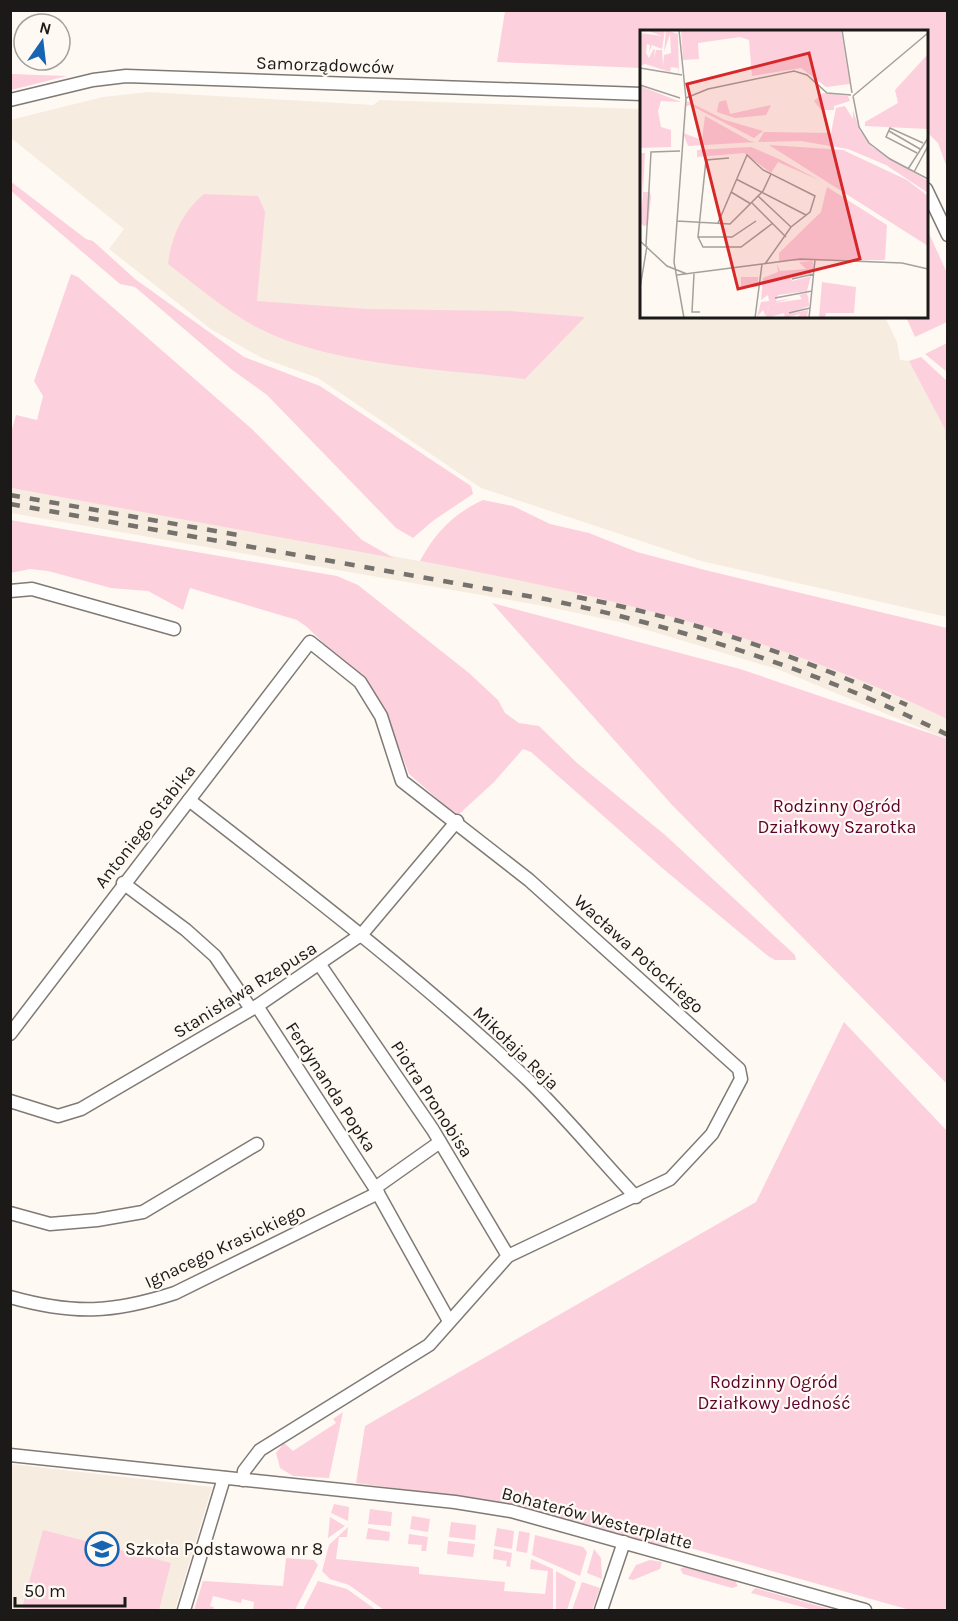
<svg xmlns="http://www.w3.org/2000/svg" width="958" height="1621" viewBox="0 0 958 1621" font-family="Karla,sans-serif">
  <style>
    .built { fill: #f7ece0 }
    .green { fill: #fdd0de }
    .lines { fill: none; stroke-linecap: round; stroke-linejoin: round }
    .minor-casing { stroke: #7f7a75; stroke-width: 15 }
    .minor { stroke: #fff; stroke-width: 12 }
    .rail { stroke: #75726e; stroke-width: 4.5; stroke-dasharray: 10 10; stroke-linecap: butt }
    .labels { text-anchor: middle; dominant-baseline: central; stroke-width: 4.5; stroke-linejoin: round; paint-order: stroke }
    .street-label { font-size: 18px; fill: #1c1a18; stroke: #fff9f4 }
    .park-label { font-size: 18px; fill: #5c012f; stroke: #fff9f4 }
    .poi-label { font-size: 18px; fill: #1c1a18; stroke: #fff9f4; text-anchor: start }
    .inset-road { fill: none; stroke: #a4a09c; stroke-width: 1.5 }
    .view { fill: #d62828; fill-opacity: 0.15; stroke: #d62828; stroke-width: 3 }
    .inset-edge { fill: none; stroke: #1c1a18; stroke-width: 3 }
  </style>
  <rect width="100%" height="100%" fill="#fff9f4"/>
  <g class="built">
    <path d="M148,92L373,105L380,100L641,109L642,316L885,317L897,342L900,360L910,361L946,429L947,617L701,561L481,488L318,378L262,358L212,330L109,249L124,229L11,138L10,120L103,97Z"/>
    <path d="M10,488L525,580L656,611L736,634L857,677L947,719V739L780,670L624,623L544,606L11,513Z"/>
    <path d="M11,1464L212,1487L175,1610H11Z"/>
  </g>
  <g class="green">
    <path d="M505,11H947V168L938,143L927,132L926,32H642L641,68L497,62Z"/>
    <path d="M11,74L67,76L11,90Z"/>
    <path d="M10,181L86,239L93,241L135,279L244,357L320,386L471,486L473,494L434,520L413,538L396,528L267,395L231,369L135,287L120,284L11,191Z"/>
    <path d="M204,194L258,196L265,212L257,301L367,309L509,311L585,317L525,379C443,369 331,366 258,328C226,311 197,286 168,264C171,237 183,211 204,194Z"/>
    <path d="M927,229L947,273V322L915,337L906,317L926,316Z"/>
    <path d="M71,274L78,277L253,430L362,540L394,558L11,488V433L16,415L37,420L43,396L34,381Z"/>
    <path d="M947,343V372L925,354Z"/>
    <path d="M921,357L947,381V440H945V429L909,361Z"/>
    <path d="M483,500L513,506L550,524L589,533L637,552L705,570L947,628V719C776,636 606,595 420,561C435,533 453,514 483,500Z"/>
    <path d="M10,520L337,576L358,585L469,673L498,700L505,713L519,723L539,726L577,763L664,834L795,955L796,960H775L768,956L661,867L531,752L523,749L494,782L457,816L409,774L383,706L375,694L307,627L297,620L190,588L183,610L148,591L111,588L48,571L30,569L11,573Z"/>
    <path d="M492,603L740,669L947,739V1084L673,806Z"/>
    <path d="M844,1022L947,1131V1610H910L669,1542L667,1547L507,1503L356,1483L365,1426L756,1202Z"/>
    <path d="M343,1412L329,1478L293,1476L280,1468L276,1453L284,1443L293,1451L336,1423L333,1419Z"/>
    <path d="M334,1504L349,1507L348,1521L331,1513Z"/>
    <path d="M370,1509L392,1512L391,1526L368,1524Z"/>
    <path d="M412,1516L430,1519L428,1532L410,1529Z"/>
    <path d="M330,1517L345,1526L328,1538Z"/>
    <path d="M451,1522L476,1525L475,1540L449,1537Z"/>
    <path d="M348,1527L347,1537H339L336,1559L419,1567V1574L505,1582L504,1591L545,1594L548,1571L530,1569L531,1559L553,1569V1610H384L349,1585L330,1579L322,1571L329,1545Z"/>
    <path d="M368,1528L390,1532L389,1541L366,1539Z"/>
    <path d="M497,1528L514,1531L512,1549L494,1546Z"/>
    <path d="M43,1530L171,1563L159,1610H32L22,1608Z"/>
    <path d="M519,1531L530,1533L527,1553L516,1551Z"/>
    <path d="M409,1534L428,1537L426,1551H421L422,1545L408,1544Z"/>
    <path d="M535,1535L583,1547L587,1552L580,1576L532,1555Z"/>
    <path d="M448,1541L475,1544L473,1557L447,1554Z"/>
    <path d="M494,1549L512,1553L510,1567L506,1566L507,1561L493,1559Z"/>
    <path d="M594,1549L601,1558L602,1579L587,1573Z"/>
    <path d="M286,1558L314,1560L318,1565L295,1610H253L254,1602L242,1599L241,1603L213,1596L210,1606L214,1607L213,1610H194L203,1581L283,1586Z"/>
    <path d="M650,1560L662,1562L660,1569L633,1580L628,1579L636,1565Z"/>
    <path d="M684,1567L735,1581L738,1586L732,1588L683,1574L680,1569Z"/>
    <path d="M556,1571L576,1582L567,1610H556Z"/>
    <path d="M318,1581L347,1589L376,1610H303Z"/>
    <path d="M582,1582L600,1588L592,1610H572Z"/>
    <path d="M755,1588L826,1608L836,1610H813L751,1593Z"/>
  </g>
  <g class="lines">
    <g class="minor-casing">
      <g id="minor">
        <path d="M10,100L93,80L126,76L642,94"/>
        <path d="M926,189L948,235"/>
        <path d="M10,591L32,589L174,629"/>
        <path d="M189,800C305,890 421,979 528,1080C566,1117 600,1159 636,1197"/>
        <path d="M123,883L186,930L215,956L251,1009"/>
        <path d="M320,965L433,1130L508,1256"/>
        <path d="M257,1006L375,1188L449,1321"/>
        <path d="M10,1034L310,642L360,682L381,716L402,781L529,880L739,1069L741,1079L712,1134L670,1179L508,1256L429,1345L260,1450L244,1471L243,1480"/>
        <path d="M10,1101L58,1116L81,1109L257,1006L362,934L457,821"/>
        <path d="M375,1188L440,1142"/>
        <path d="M10,1213L50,1224L97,1220L143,1212L257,1144"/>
        <path d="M10,1297C74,1315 113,1313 175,1293L378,1193"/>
        <path d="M10,1455L455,1502L511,1511L865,1610"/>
        <path d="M184,1610L224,1478"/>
        <path d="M601,1610L624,1542"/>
      </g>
    </g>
    <use href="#minor" class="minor"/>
    <g class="rail">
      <path d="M10,495L238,535"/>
      <path d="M10,504L545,599C684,628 820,671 948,735"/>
      <path d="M577,597C691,619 802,657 907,705"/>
    </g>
  </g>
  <defs>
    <g id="school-ring" transform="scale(1.725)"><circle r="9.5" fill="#fff9f4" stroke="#1764b3" stroke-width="1.5"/><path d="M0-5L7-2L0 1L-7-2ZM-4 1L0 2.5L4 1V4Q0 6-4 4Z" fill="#1764b3"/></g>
  </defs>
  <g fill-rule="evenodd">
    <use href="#school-ring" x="102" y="1549"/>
  </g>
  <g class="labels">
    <g class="street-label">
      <text transform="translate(325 65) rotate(2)">Samorządowców</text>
      <text transform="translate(145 826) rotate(-52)">Antoniego Stabika</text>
      <text transform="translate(639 954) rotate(42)">Wacława Potockiego</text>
      <text transform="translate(245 990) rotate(-32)">Stanisława Rzepusa</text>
      <text transform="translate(516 1048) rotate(44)">Mikołaja Reja</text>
      <text transform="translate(331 1087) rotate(57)">Ferdynanda Popka</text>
      <text transform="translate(432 1099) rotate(57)">Piotra Pronobisa</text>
      <text transform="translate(225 1246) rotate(-25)">Ignacego Krasickiego</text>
      <text transform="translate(597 1518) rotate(15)">Bohaterów Westerplatte</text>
    </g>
    <g class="park-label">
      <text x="837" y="806">Rodzinny Ogród<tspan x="837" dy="21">Działkowy Szarotka</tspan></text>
      <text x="774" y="1382">Rodzinny Ogród<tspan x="774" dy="21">Działkowy Jedność</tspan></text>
    </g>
    <g class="poi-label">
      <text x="125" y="1549">Szkoła Podstawowa nr 8</text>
    </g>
  </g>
  <g transform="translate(640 30)">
    <rect width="288" height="288" fill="#fff9f4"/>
    <path d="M6,0H25L22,19L12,15L9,23L10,15L7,14L6,23L9,28L13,20L15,19L14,29L16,20H22L23,36L24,25L31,23L30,4L24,22L26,0L38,4L39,44L38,38L31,37L30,42L5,34L0,36V3L22,6ZM41,0H201L210,54L186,57L161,38L112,46L109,10L100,7L58,13L59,29L43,30ZM288,24V99L225,96V92L258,73L255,60ZM0,56L41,72L21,71L18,81L21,97L31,100V117L0,118ZM183,63L208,66L210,71L194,76V80H181L174,71ZM86,70L90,84L131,75L126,85L95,88L77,82L79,72ZM47,71L85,90L123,101L114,108L50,75L45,77ZM205,76L213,89V80L220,101L232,117L288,151V163L246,135L208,119L161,111L118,112L124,102L191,103L196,78ZM65,86L110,111L115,112L48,116L43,103L62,110ZM129,115L203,120L267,150L288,166V216ZM111,117L139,129L179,150L138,132L131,143L104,123L57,127V120ZM0,123H5L3,162H10L11,167L8,195L4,196L0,193L3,165ZM187,157L247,195L245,230L139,231V223L181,182ZM159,232L172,231L174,235L170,236H174L171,244L151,248L152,251L171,246L167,261L138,265L136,271L153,268L135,273L162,269L159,265L167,263L168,267V262L169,276L148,284L168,280L167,288H157L160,284L145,288L144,283L126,288L133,261L126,287L123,280L117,287L121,272L129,271L128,265L121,270L123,248L138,242L137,234L140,241L166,239ZM101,247H118V257H101ZM182,252L216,257L214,283H186L185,288H179Z" fill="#fdd0de"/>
    <path class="inset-road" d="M39,0L46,69L34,232L44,288M202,0L212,63M0,38L42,45M0,55L40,68M213,66L219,97L229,113L250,129L288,149M213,66L288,3M46,68L68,59L154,41L167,45L187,63L211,65M249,101L280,119M277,123L246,107L250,98L283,113M89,128L66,130L58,207H92L116,191M268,139L288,108M274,142L288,116M96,149L166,185M91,162L111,174M118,166L151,197M112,173L146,207M37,191L90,194L123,161L131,144M78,193L107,125L123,140L175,166L170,182L151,197L125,234M58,207L63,217H101L133,193M0,211L27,236L47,244M6,216L11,122L40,121M54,244L52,282H60M37,245L160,229L262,233L288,239M152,249L174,244M0,258L7,216M135,268L172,261M149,283L170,278M115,288L122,234M169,288L175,230"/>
    <path class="view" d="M169,23L220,229L98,259L47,54Z"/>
    <rect width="288" height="288" class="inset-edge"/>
  </g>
  <rect width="958" height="1621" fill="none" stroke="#1c1a18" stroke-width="24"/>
  <g transform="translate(42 42) rotate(14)"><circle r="28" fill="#fff9f4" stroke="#a4a09c" stroke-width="1.5"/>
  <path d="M0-4.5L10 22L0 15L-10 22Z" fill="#1764b3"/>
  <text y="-9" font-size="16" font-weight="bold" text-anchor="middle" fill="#1c1a18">N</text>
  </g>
  <path d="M15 1597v9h110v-9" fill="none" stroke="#1c1a18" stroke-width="3"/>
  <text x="24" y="1597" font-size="18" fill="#1c1a18" stroke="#fff9f4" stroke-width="4.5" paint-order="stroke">50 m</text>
</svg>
